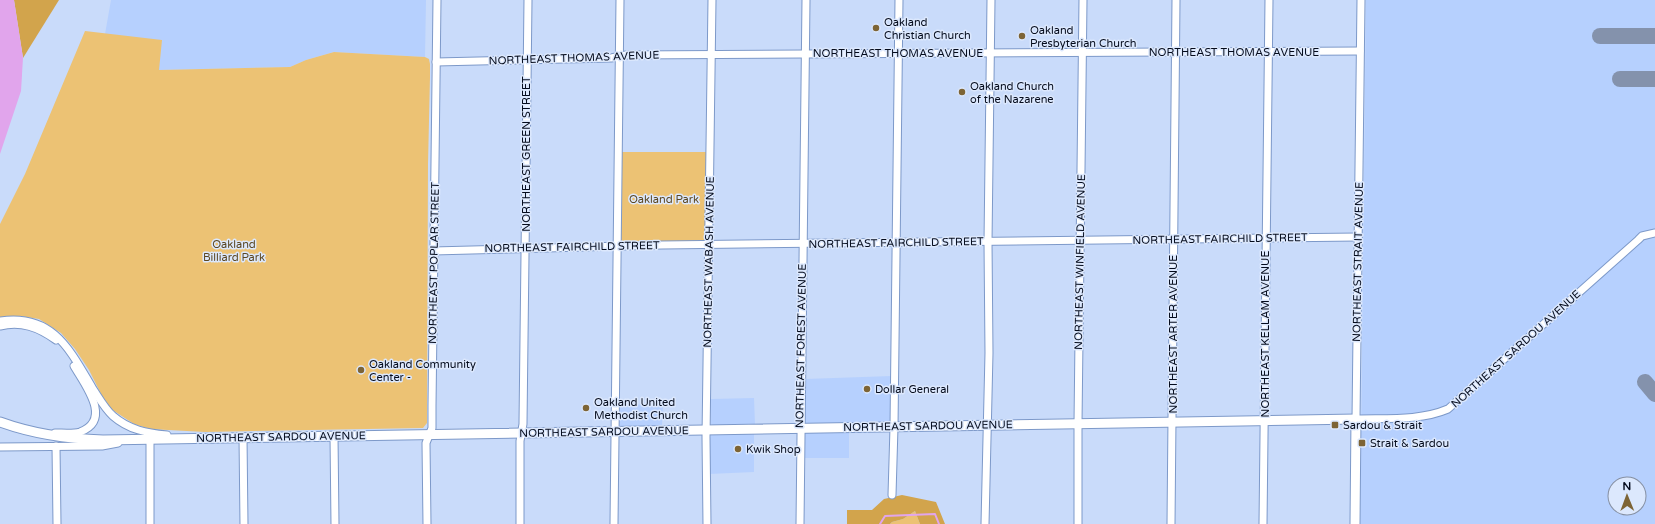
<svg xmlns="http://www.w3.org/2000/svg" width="1655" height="524" viewBox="0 0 1655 524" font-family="'Varela Round',sans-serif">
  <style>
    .built { fill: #b6d0fe; fill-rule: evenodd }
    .green { fill: #ecc274 }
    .forest { fill: #d2a44c }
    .water { fill: #e1a5ec }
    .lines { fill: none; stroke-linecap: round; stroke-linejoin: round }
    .stream { stroke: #e1a5ec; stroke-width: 2 }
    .taxiway { stroke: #8492ac; stroke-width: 16 }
    .minor-casing { stroke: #7d99c9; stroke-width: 9 }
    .major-casing { stroke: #7d99c9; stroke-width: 11 }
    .minor { stroke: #fff; stroke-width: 7 }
    .major { stroke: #fff; stroke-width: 9 }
    .poi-dot { fill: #7d6435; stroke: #dce8fd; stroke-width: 1.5 }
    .labels { text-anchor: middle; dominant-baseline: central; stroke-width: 3; stroke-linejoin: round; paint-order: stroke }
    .poi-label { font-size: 11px; fill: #040b1c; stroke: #dce8fd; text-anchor: start }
    .street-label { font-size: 11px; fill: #040b1c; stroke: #dce8fd }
    .park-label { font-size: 11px; fill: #5b4722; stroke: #dce8fd }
  </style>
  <rect width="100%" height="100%" fill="#c9dbfa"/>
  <g class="built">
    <path d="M111,0H426L425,57L334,52L306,60L290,67L158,70L105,34Z"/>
    <path d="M1366,0H1655V524H1360ZM1615,484H1639V508H1615Z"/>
    <path d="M892,376L891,416L890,420L886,423L809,424L805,423V379Z"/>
    <path d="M754,398L755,425H714L711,424V399Z"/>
    <path d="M663,404L662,426L623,427L620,426L619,424V405Z"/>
    <path d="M808,432H849V458H803L804,434Z"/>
    <path d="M754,433V472L709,474L710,438L711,435L714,434Z"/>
  </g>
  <g class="green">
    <path d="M85,31L162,40L159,70L290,67L306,60L334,52L425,57L429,59L430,64V77L428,164L427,423L423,428L205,432L150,429L134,424L111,409L101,394L89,370L75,349L61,333L39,319L20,316L0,318V224L25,174Z"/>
    <path d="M619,152H710L709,245L618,246Z"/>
    <path d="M915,511L920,524H890L892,522L903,519Z"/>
  </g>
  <g class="forest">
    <path d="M14,0H59L23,58Z"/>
    <path d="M902,495L936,502L945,524H920L915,511L903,519L892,522L890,524H847V510H872L884,499Z"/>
  </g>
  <path class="water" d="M0,0H14L23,58L21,91L0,154Z"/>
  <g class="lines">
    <path class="stream" d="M880,524L885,516L935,514L939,524"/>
    <g class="taxiway">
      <path d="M1600,36H1655"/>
      <path d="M1620,79H1655"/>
      <path d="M1645,382L1655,394"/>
    </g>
    <g class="minor-casing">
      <g id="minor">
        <path d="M1361,0L1356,419C1386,418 1420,421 1448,409L1638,240L1642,236L1655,233"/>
        <path d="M436,62L611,58L626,55L1360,51"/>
        <path d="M433,251L662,245L1358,237"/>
        <path d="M0,321C53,313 70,350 93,389C99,398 105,409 113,416C129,430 147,433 167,435"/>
        <path d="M0,326C21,321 38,327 56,340"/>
        <path d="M55,433C63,433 74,434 80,432C113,420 85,385 74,366"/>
        <path d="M150,434V524"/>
        <path d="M334,436L335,524"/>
        <path d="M243,437L244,524"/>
        <path d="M56,446L57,524"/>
        <path d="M0,447L102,446L118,443"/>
        <path d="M892,495L894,427L899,0"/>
        <path d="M427,524L426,443L432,428V406L437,0"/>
        <path d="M520,524V441L523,424L528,0"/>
        <path d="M614,524L620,0"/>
        <path d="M707,524L706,437L712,0"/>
        <path d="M800,524L806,0"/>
        <path d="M985,524L989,353L988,242L991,0"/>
        <path d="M1078,524V424L1083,0"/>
        <path d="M1171,524L1176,0"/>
        <path d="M1263,524L1269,0"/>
      </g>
    </g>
    <g class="major-casing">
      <path id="major" d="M0,422C33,434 68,439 103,440L1356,419L1355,524"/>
    </g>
    <use href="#minor" class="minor"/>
    <use href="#major" class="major"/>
  </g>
  <g class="poi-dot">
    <circle cx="876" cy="28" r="4"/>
    <circle cx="1022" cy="36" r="4"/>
    <circle cx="962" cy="92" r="4"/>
    <circle cx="361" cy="370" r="4"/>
    <circle cx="867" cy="389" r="4"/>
    <circle cx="586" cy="408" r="4"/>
    <rect x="1331" y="421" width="8" height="8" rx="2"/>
    <rect x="1358" y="439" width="8" height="8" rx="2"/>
    <circle cx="738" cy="449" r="4"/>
  </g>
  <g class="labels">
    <g class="poi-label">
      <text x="884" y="22">Oakland<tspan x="884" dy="13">Christian Church</tspan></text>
      <text x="1030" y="30">Oakland<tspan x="1030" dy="13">Presbyterian Church</tspan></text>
      <text x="970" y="86">Oakland Church<tspan x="970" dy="13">of the Nazarene</tspan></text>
      <text x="369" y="364">Oakland Community<tspan x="369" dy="13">Center -</tspan></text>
      <text x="875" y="389">Dollar General</text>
      <text x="594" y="402">Oakland United<tspan x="594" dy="13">Methodist Church</tspan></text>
      <text x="1343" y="425">Sardou &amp; Strait</text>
      <text x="1370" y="443">Strait &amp; Sardou</text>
      <text x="746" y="449">Kwik Shop</text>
    </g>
    <g class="street-label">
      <text x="1234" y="52">NORTHEAST THOMAS AVENUE</text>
      <text x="898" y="53">NORTHEAST THOMAS AVENUE</text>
      <text transform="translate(574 58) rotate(-2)">NORTHEAST THOMAS AVENUE</text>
      <text transform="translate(526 154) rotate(-90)">NORTHEAST GREEN STREET</text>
      <text transform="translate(1220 239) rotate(-1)">NORTHEAST FAIRCHILD STREET</text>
      <text transform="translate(896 243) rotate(-1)">NORTHEAST FAIRCHILD STREET</text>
      <text transform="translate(572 247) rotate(-1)">NORTHEAST FAIRCHILD STREET</text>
      <text transform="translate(709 262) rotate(-89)">NORTHEAST WABASH AVENUE</text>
      <text transform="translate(1080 262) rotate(-89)">NORTHEAST WINFIELD AVENUE</text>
      <text transform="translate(1358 262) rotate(-89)">NORTHEAST STRAIT AVENUE</text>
      <text transform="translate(434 263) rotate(-89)">NORTHEAST POPLAR STREET</text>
      <text transform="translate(1173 334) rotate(-90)">NORTHEAST ARTER AVENUE</text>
      <text transform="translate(1265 334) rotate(-90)">NORTHEAST KELLAM AVENUE</text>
      <text transform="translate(801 346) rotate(-89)">NORTHEAST FOREST AVENUE</text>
      <text transform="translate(1516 349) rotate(-42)">NORTHEAST SARDOU AVENUE</text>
      <text transform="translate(928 426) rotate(-1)">NORTHEAST SARDOU AVENUE</text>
      <text transform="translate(604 432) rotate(-1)">NORTHEAST SARDOU AVENUE</text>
      <text transform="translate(281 437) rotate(-1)">NORTHEAST SARDOU AVENUE</text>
    </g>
    <g class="park-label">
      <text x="664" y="199">Oakland Park</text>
      <text x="234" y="244">Oakland<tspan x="234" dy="13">Billiard Park</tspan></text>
    </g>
  </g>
  <g transform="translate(1627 496) rotate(359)"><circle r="19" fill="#dce8fd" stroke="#8690a3"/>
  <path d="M0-3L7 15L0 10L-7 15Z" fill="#7d6435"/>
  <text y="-6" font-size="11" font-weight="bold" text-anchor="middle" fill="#040b1c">N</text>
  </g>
</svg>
